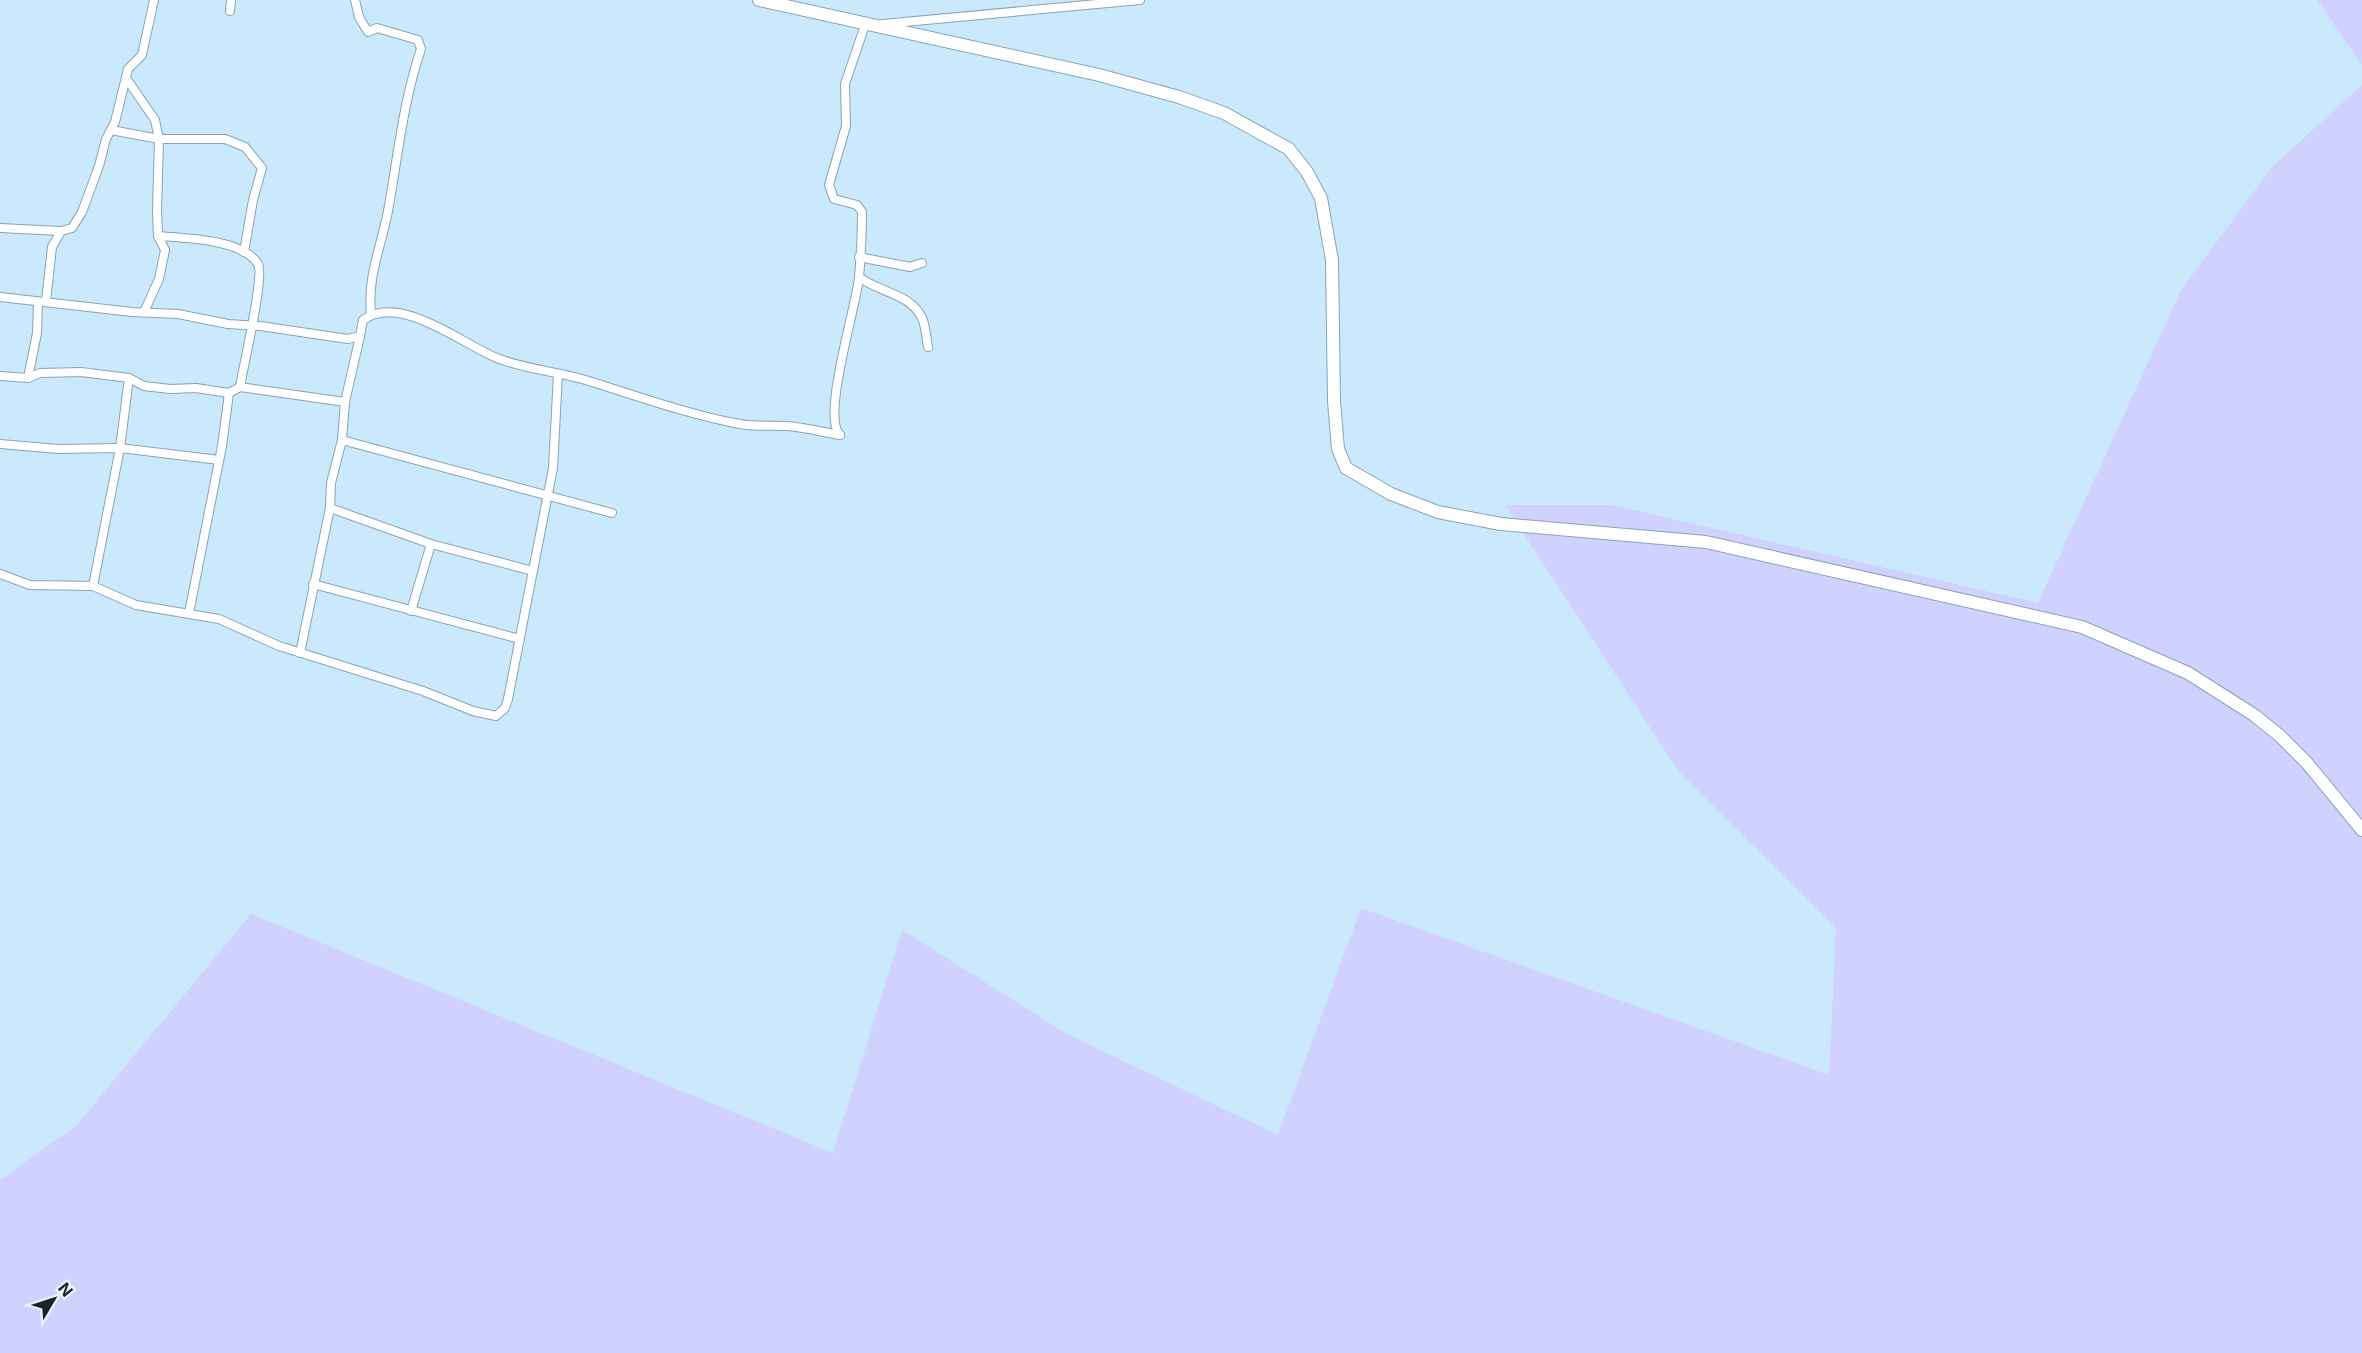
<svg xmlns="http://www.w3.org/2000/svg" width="2362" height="1353" viewBox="0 0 2362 1353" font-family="Inter,sans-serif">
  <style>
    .green { fill: #d0d1fe }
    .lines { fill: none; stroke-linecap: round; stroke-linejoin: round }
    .street-casing { stroke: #87a4b6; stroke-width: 10 }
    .secondary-casing { stroke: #87a4b6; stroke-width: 14 }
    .street { stroke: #fff; stroke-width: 8 }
    .secondary { stroke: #fff; stroke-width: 12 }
  </style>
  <rect width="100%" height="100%" fill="#cae9fd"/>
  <g class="green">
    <path d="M2317,0H2362V65Z"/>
    <path d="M2362,85V1353H0V1180L76,1126L251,914L833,1153L902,930L1067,1034L1278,1135L1361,908L1829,1075L1836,928L1679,772L1505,505H1612L2038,603L2181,290L2273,166Z"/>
  </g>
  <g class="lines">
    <g class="street-casing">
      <g id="street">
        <path d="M355,0L359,17L368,32L377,28L418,40L421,49C403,102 398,156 388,211C381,248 367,276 371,315"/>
        <path d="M230,11L231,0"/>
        <path d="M883,24L1140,0"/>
        <path d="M126,78L155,120L159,139L157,211L158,236L165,250L159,279L144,312"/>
        <path d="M111,130L159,139H225L245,147L262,168L253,200L244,252"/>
        <path d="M0,228L61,231"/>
        <path d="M158,236C184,238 243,239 258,264C265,276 243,367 240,387"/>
        <path d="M859,257L910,267L922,263"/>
        <path d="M859,277C880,293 910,293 922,318C926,326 926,338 928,347"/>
        <path d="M0,297L132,312L178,314L228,324L260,326L348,339L360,336L363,320C400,293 462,344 497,358C524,369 554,371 582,379C632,394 689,415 740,424C755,427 771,425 786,426C804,427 822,432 840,435"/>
        <path d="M46,301L52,247L61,231L72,228L82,212L99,166L106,139L115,122L128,69L142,55L154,0"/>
        <path d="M0,376L28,378L40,373L81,372L129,378L144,386L170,389L196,388L229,393L240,387L345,402"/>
        <path d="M28,378L37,333L38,303"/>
        <path d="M840,435C821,417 857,304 859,277C861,255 862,233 862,212L857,205L834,199L829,185L846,126L845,84L865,25H870"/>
        <path d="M342,440L612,513"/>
        <path d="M0,444L59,449L120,448L219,460"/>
        <path d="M330,508L431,544L533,571"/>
        <path d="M0,574L30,585L93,586L136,605L219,619L279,646L423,691L473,711L496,716L505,708L508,699L553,468L558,374"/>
        <path d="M313,584L520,639"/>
        <path d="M93,586L120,448L129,378"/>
        <path d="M411,611L431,544"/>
        <path d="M189,613L222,446L229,393"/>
        <path d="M300,653L330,508L331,483L342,440L345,402L360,336"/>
      </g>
    </g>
    <g class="secondary-casing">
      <path id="secondary" d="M759,0L1099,75L1179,97L1224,113L1289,149L1307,172L1321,198L1332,260L1334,401L1338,449L1346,468L1391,494L1438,512L1501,524L1706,542L2082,627L2188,673L2254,715L2280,736L2307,763L2362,830"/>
    </g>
    <use href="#street" class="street"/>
    <use href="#secondary" class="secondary"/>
  </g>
  <g transform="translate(54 1299) rotate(51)" stroke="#e7f4fb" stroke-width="4.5" paint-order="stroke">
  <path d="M0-4.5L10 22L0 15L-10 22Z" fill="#18232a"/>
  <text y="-9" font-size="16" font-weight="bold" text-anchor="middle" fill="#18232a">N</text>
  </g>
</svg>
